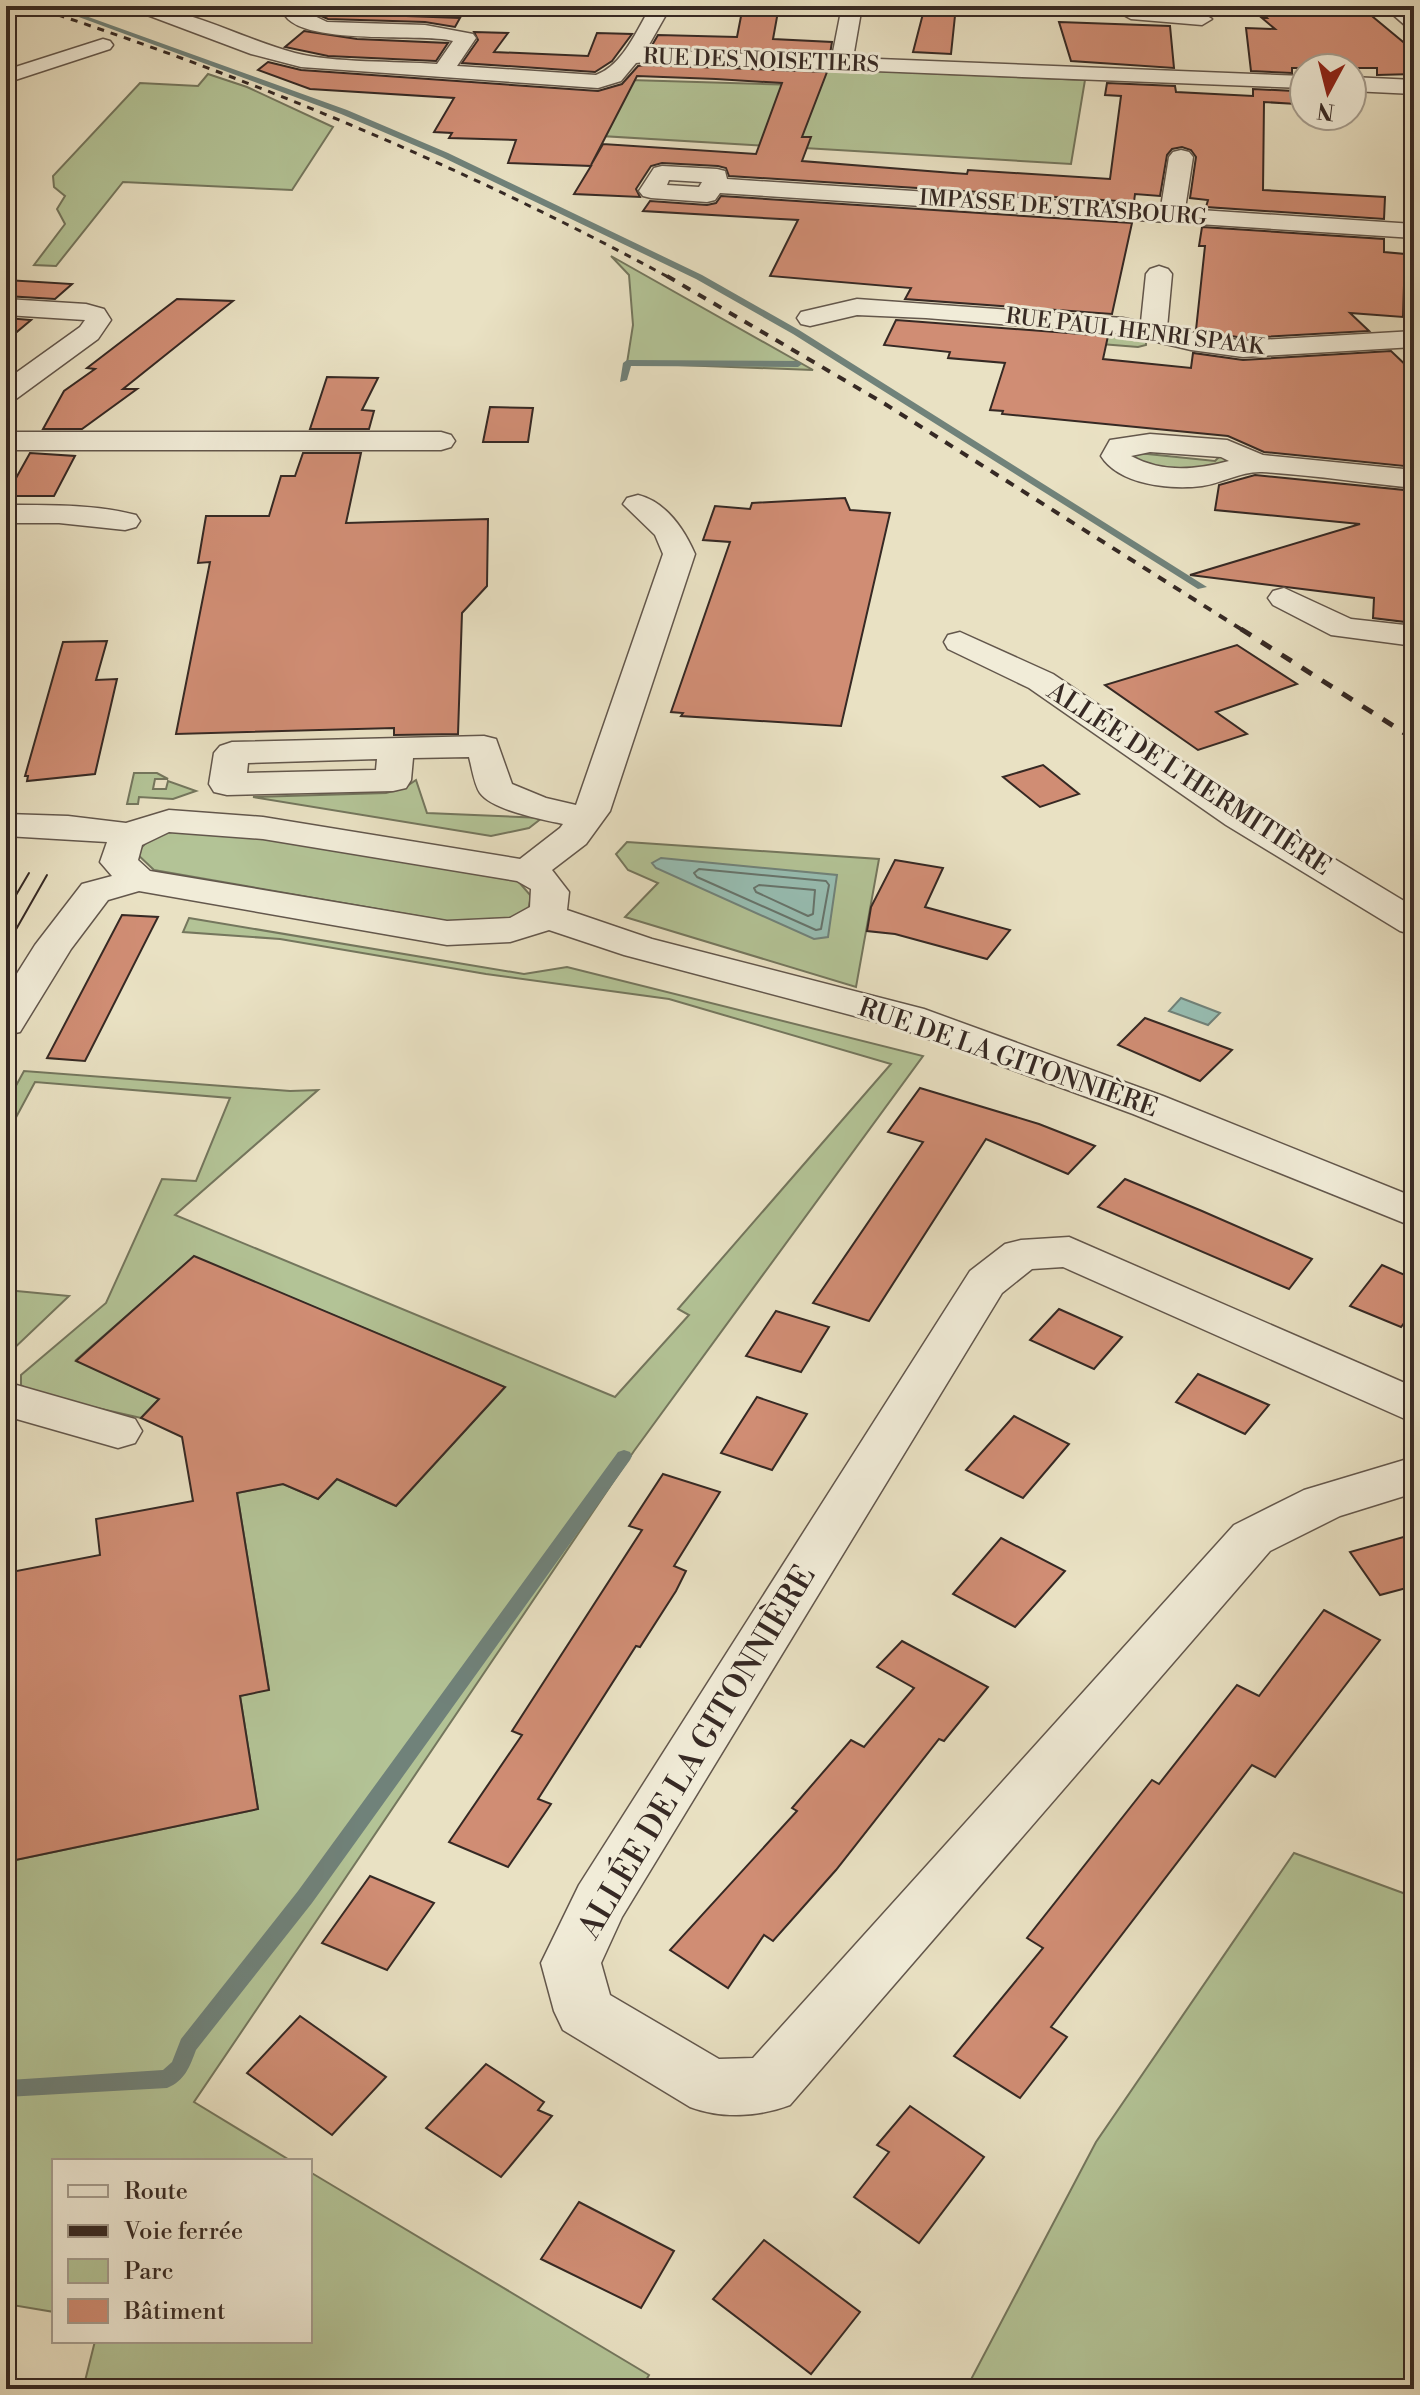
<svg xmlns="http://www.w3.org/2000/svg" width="1420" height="2395" viewBox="0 0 1420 2395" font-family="'Libre Bodoni',serif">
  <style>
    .green { fill: #b3c396; stroke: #74765d; stroke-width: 2 }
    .water { fill: #97beb3; stroke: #70827a; stroke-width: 2 }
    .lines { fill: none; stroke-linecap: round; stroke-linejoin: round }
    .shore { stroke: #66746c; stroke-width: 2 }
    .stream { fill: #70827a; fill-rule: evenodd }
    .building { fill: #d08d74; stroke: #362924; stroke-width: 2; fill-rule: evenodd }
    .minor-casing { stroke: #63574c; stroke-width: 3 }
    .minor { fill: #f1ecd8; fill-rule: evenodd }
    .tram { stroke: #362924; stroke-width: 2 }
    .rail-far2 { stroke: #362924; stroke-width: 3; stroke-dasharray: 7 7; stroke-linecap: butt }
    .rail-far1 { stroke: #362924; stroke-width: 4; stroke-dasharray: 9 9; stroke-linecap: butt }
    .rail { stroke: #362924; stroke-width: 5; stroke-dasharray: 12 12; stroke-linecap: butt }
    .labels { text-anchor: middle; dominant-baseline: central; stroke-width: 6; stroke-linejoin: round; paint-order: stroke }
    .far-street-label { font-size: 22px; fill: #362924; stroke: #f1ecd8 }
    .street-label { font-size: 26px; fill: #362924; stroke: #f1ecd8 }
    .near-street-label { font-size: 32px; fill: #362924; stroke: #f1ecd8 }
  </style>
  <rect width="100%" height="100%" fill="#e9e1c3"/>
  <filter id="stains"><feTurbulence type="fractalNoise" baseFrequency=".0025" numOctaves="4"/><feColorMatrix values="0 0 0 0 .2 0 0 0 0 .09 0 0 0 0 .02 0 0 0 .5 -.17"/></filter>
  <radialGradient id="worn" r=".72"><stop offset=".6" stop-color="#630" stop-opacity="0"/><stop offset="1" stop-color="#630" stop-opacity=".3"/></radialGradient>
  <g class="green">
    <path d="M806,68L1085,80L1071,164L585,135L630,80L797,85Z"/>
    <path d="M208,74L247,87L333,127L292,190L123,182L56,266L34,265L65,224L57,209L65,196L54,187L53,176L140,83L198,86Z"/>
    <path d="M611,256L813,370L627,363L633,325L629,275Z"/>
    <path d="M1061,325L1146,338V345L1138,347L1063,341L1058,338Z"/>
    <path d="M1128,452L1215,461L1223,453L1234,461L1205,475L1139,467Z"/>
    <path d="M134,773H157L168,779H155L153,789H166L168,781L196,791L173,799L139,797L138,804H127Z"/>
    <path d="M416,780L427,813L542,818L529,828L491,836L253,797L386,793L404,788Z"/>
    <path d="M203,828L518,881L531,896L528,911L514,920L458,923L154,870L136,853L156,833Z"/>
    <path d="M627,842L879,859L856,987L625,917L658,883L628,870L616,854Z"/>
    <path d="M189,918L524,974L567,967L923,1056L634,1451L194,2102L291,2161H54V2312L6,2304V1862L258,1809L240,1696L269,1689L237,1493L283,1484L318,1499L337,1479L396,1506L505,1387L194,1257L76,1360L159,1399L141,1418L31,1393L21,1385V1375L106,1303L162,1179L196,1181L230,1098L35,1082L6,1136V1104L24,1071L290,1091L318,1090L175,1215L615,1397L689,1315L678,1309L891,1064L669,999L486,974L280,939L183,932Z"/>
    <path d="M6,1290L69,1296L6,1356Z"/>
    <path d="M1294,1853L1414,1897V2389H966L1096,2142Z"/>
    <path d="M310,2172L649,2375L641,2389H83L95,2341H310Z"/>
  </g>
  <g class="water">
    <path d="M661,858L837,875L828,937L814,939L656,868L652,863Z"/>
    <path d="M1181,998L1220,1013L1208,1025L1169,1011Z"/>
  </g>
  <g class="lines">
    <g class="shore">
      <path d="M699,869L826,881L829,885L821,929L816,930L697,877L694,873Z"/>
      <path d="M759,885L815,890L813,914L808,916L756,892L754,888Z"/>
    </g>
    <g class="stream">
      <path d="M49,6H58L347,110L448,153L702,275L799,330L1207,587L1198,589L793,334L696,279L442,157L341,114Z"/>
      <path d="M627,360L798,361L802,364L798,367L631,366L627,380L620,382L623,363Z"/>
      <path d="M624,1450L630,1452L632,1456L630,1460L312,1903L196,2050C190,2066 185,2081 167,2088L6,2097V2081L9,2080L163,2070L172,2062L181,2039L298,1891L618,1452Z"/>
    </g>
  </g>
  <g class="building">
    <path d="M743,6H779L773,39L832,42L830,54L651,47L658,35L737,37Z"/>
    <path d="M925,6H956L951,54L913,52Z"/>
    <path d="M1361,7L1414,51V74L1377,75V68H1292V73L1251,71L1246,28L1275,29L1262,18H1267L1261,12Z"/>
    <path d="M325,13L460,18L455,27L425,22L328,19L321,16Z"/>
    <path d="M1059,22L1170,26L1174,68L1071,61Z"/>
    <path d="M304,31L357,39L448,43L436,61L328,56L285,47Z"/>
    <path d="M474,32L508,33L494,52L588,56L597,33L632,34L612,61L595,72L462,63L478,40Z"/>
    <path d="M268,62L301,70L598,91L622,84L638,66L645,65L827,72L802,137H811L802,161L953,173L967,174L968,170L1110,179L1121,96L1105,95L1107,83L1175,86L1176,92L1253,96V89L1294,91L1296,104L1264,102L1263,190L1385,197L1384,219L1206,207L1208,200L1190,198L1196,157L1191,150L1182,147L1172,149L1167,155L1160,196L1135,194L1134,202L729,176L726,168L718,166L662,163L651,166L636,189L640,197L574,194L591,166L508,163L516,140L449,138L452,133L434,132L454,98L310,89L258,70ZM637,76L716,79L782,83L756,154L603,144L591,165Z"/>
    <path d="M721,196L1132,223L1112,314L905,299L911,288L770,276L798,220L643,211L650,201L707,205L716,203Z"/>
    <path d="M1202,227L1384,239V252L1405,254L1403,317L1350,313L1369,331L1243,338L1196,330L1205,246H1199Z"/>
    <path d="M6,280L72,284L55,299L6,296Z"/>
    <path d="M177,299L233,301L123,389H137L82,429H43L64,391L95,369L87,368Z"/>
    <path d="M6,318L31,320L6,341Z"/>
    <path d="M896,320L1108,336L1103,359L1191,368L1193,353L1243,360L1391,351L1414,373V467L1264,452L1228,436L1002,414L1003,411L990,410L1005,363L948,358L950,352L884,345Z"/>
    <path d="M327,377L378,378L362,410L374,411L369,429H310Z"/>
    <path d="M490,407L533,408L528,442H483Z"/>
    <path d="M30,453L75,456L54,496H6Z"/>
    <path d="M303,453H361L346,523L488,519L487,586L462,613L458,734L394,735V728L176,734L210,562L198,563L206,516H269L281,476H295Z"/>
    <path d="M1255,475L1414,491V623L1373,618L1374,598L1190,575L1360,524L1215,510L1219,485Z"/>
    <path d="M845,498L850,510L890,513L841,726L681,716L683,713L671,712L730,542L703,540L715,506L750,509L752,503Z"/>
    <path d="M107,641L96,680L117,679L95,774L27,781L28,776H25L63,642Z"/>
    <path d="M1237,645L1297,684L1216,712L1247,734L1198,750L1105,685Z"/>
    <path d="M1043,765L1079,794L1040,807L1003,777Z"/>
    <path d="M895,860L943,868L925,907L1010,930L987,959L895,934L867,931L871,907Z"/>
    <path d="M122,915L158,917L85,1061L47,1058Z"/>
    <path d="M1145,1018L1232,1050L1200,1081L1118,1045Z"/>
    <path d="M920,1088L1039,1124L1095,1146L1068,1174L986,1139L869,1321L813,1303L923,1142L888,1132Z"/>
    <path d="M1125,1179L1202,1211L1312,1259L1289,1289L1098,1207Z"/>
    <path d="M194,1256L505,1387L396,1506L337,1479L318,1499L283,1484L237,1493L269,1690L240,1696L258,1809L6,1862V1573L100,1555L96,1519L193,1501L182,1437L141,1418L159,1399L76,1361Z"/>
    <path d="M1382,1265L1414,1279V1310L1401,1327L1350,1306Z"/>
    <path d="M1059,1309L1122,1337L1094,1369L1030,1340Z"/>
    <path d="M776,1311L829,1327L801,1372L746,1356Z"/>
    <path d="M1198,1374L1269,1405L1245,1434L1176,1402Z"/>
    <path d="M757,1397L807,1414L772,1470L721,1453Z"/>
    <path d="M1014,1416L1069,1444L1023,1498L966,1470Z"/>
    <path d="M663,1474L720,1492L674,1566L686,1571L676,1591L640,1647L636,1646L538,1799L551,1804L508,1867L449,1842L522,1735L512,1731L642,1530L629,1526Z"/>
    <path d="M1414,1534V1586L1380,1595L1350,1552Z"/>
    <path d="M1001,1538L1065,1571L1015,1627L953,1594Z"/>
    <path d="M1324,1610L1380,1640L1275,1777L1252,1765L1051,2027L1067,2037L1020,2098L954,2056L1043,1948L1027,1938L1152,1780L1159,1784L1237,1685L1259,1696Z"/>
    <path d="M902,1641L988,1687L944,1741L939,1739L836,1870L773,1941L764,1935L728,1988L670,1950L797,1811L792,1808L851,1740L864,1747L914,1688L877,1667Z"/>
    <path d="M370,1876L434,1903L387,1970L322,1943Z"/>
    <path d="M300,2016L386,2077L332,2135L247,2073Z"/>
    <path d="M486,2064L544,2102L538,2110L552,2116L501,2177L426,2128Z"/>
    <path d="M910,2106L984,2157L919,2243L854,2197L889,2152L877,2145Z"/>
    <path d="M579,2202L674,2251L641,2308L541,2259Z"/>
    <path d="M764,2240L860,2312L811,2374L713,2299Z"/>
  </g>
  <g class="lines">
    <g class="minor-casing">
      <g id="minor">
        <path d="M131,6C188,6 241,39 295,53C334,63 396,61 437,64L453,41C424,32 283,49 282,6H302V10L327,22L425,25L473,34L476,38L457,66L596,75C623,65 637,30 651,6H671L646,50L832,57L842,6H862L853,58L1304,76V88L645,62L636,63L621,81L598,88L301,67L251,54L134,10Z"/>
        <path d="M1107,6L1202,13L1212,19L1202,25L1131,19Z"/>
        <path d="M1383,6H1405L1414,13V29L1407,27Z"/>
        <path d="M103,39L110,41L113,45L110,49L6,83V70Z"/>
        <path d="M1352,77L1414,80V94L1352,91Z"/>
        <path d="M1181,150L1189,152L1193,157L1185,209L1414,224V238L720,193L715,200L707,202L651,198L643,196L639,191L654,168L662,166L717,169L725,171L727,179L1161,207L1169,157L1173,152ZM669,180L702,182L699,187L667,185Z"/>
        <path d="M1159,266L1168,269L1172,274L1167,328L1243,341L1414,331V347L1243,357L1191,350L1123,334L926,318L857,315L810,326L801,324L797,318L801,312L857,299L1123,318L1141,322L1146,274L1150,269Z"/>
        <path d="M6,299L86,304L104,309L111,320L98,339L16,399L6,401V380L80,327L85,320L6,315Z"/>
        <path d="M6,432H441L451,435L455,441L451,447L441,450H6Z"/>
        <path d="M1150,434L1227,440L1263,455L1414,470V488C1363,483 1312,475 1262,472C1242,471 1222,483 1202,486C1171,490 1119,485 1101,456L1110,440ZM1150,452L1221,457L1229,461C1195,470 1163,473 1131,456Z"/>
        <path d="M638,495C666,502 684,529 695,554L610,811L586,844L552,870L569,892L567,910L652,939L924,1009L1163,1096L1414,1197V1227L1133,1114L896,1027L624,955L549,930L510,942L447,945L139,891L108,900L71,949L20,1032L6,1035V991L35,945L82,884L112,876L100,862L107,842L6,836V814L68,816L126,823L169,810L263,817L520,859L560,828L563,824C543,820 492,810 480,793C474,784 472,768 469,757L413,758L411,780L406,788L393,791L227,795L214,792L209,784L214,753L220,746L232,742L484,736L496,739L512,784L546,798L576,805L663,554L655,535L623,504L627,498ZM377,759L376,770L247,773L248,763ZM169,832L263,839L517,881L531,889L530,907L510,918L447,921L150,871L138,860L142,845Z"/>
        <path d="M6,505C49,505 94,504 136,515L140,521L136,527L125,530L59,523H6Z"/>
        <path d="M1284,588L1351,619L1414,626V646L1331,635L1273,605L1268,598L1273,591Z"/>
        <path d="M960,632L1053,674L1252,809L1414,907V935L1400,931L1226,825L1029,688L948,649L944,642L948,635Z"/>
        <path d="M1069,1237L1414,1387V1423L1063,1267L1032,1269L1002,1293L622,1917L601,1963L610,1995L719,2059L753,2058L1234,1525L1304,1490L1414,1457V1493L1340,1516L1270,1551L790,2105C758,2117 722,2119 690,2107L563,2030L554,2011L541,1963L579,1885L970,1271L1005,1244L1021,1240Z"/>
        <path d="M6,1382L135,1419L142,1431L135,1443L118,1448L6,1416Z"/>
      </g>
    </g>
    <use href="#minor" class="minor"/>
    <g class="tram">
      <path d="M6,912L29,873"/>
      <path d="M6,947L47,875"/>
    </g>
    <path class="rail-far2" d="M31,6C252,78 465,167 670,278"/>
    <path class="rail-far1" d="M667,276L885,404L1244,631"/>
    <path class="rail" d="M1241,629L1414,739"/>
  </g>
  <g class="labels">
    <g class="far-street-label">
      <text transform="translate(761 61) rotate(2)">RUE DES NOISETIERS</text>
      <text transform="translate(1063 208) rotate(4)">IMPASSE DE STRASBOURG</text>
      <text transform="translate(1135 332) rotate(7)">RUE PAUL HENRI SPAAK</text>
    </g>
    <g class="street-label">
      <text transform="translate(1189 779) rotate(33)">ALLÉE DE L'HERMITIÈRE</text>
      <text transform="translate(1008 1058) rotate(19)">RUE DE LA GITONNIÈRE</text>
    </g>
    <g class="near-street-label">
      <text transform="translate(697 1752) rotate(-59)">ALLÉE DE LA GITONNIÈRE</text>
    </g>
  </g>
  <rect width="1420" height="2395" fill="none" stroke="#e9e1c3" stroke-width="32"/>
  <rect x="8" y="8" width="1404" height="2379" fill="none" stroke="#362924" stroke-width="4"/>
  <rect x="16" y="16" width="1388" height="2363" fill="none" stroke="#362924" stroke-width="2"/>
  <rect x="52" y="2159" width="260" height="184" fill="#f1ecd8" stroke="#a69e90" stroke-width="2"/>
  <rect x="68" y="2185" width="40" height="12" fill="#f1ecd8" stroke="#a69e90" stroke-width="2"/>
  <text x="124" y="2199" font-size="24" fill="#362924">Route</text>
  <rect x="68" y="2225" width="40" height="12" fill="#362924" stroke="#a69e90" stroke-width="2"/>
  <text x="124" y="2239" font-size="24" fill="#362924">Voie ferrée</text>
  <rect x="68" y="2259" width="40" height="24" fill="#b3c396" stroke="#a69e90" stroke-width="2"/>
  <text x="124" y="2279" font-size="24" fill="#362924">Parc</text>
  <rect x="68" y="2299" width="40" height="24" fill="#d08d74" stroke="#a69e90" stroke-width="2"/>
  <text x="124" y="2319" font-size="24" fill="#362924">Bâtiment</text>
  <g transform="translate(1328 92) rotate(187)"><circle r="38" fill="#f1ecd8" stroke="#a69e90" stroke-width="2"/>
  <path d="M0-6L14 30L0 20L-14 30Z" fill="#8f2418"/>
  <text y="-12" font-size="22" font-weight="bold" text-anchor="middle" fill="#362924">N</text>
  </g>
  <rect width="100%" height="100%" filter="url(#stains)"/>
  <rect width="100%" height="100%" fill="url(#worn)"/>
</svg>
